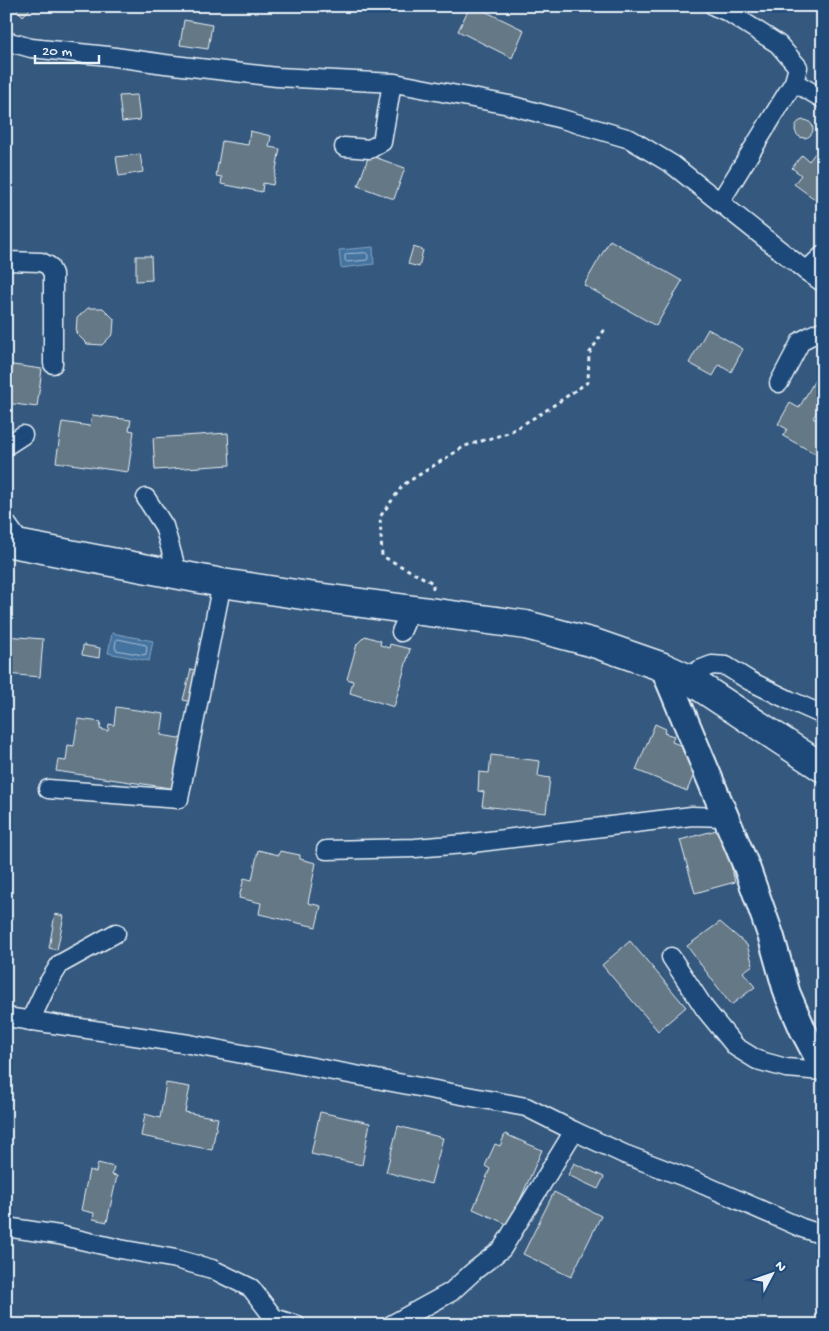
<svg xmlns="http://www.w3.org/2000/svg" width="829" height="1331" viewBox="0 0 829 1331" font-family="'Gochi Hand',sans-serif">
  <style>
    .water { fill: #4473a0; stroke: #86a5c3 }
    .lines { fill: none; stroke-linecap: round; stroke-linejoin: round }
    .shore { stroke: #a6bfd5; stroke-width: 1 }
    .building { fill: #657886; stroke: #e8f1f8 }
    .street-casing { stroke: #e8f1f8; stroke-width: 21 }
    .secondary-casing { stroke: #e8f1f8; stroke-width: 29 }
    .primary-casing { stroke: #e8f1f8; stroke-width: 31 }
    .path { stroke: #e8f1f8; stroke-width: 3; stroke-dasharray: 4 4; stroke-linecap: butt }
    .street { stroke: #1f4a7a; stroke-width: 18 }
    .secondary { stroke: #1f4a7a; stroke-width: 25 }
    .primary { stroke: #1f4a7a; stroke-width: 28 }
  </style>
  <rect width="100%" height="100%" fill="#34587e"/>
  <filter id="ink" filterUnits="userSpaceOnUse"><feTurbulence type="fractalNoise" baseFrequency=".02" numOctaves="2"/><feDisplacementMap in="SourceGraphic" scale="10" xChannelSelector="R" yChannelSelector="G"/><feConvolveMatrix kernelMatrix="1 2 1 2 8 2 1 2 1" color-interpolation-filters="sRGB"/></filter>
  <g filter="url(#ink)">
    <g class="water">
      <path d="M373,247L374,264L341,268L339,250Z"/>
      <path d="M112,633L153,641L149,661L108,653Z"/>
    </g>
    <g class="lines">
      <g class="shore">
        <path d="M366,253L368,255V258L367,260L347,262L345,260V256L346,254Z"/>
        <path d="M118,639L146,645L147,647L146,654L143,655L116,650L115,647L116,641Z"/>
      </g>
    </g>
    <g class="building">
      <path d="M20,6H30L31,8L23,16L17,10Z"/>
      <path d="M470,6H474L524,30L512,58L458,31Z"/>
      <path d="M184,20L212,25L208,49L180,45Z"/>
      <path d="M137,95L140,120L122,122L119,96Z"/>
      <circle cx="804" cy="129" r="9"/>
      <path d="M250,131L271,136L269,147L280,149L273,185L263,183L262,192L221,184L222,177L216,176L222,141L248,145Z"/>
      <path d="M823,143V205L794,184L801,175L792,168L802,155L809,161Z"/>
      <path d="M140,154L143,172L119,176L116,157Z"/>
      <path d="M369,155L405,168L394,199L358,186Z"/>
      <path d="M610,240L682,281L656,326L584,285Z"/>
      <path d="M413,247L423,250L419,267L408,264Z"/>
      <path d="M136,256H151L152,280L136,281Z"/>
      <path d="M88,308H103L114,319L113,334L102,345L87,344L76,333L77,318Z"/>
      <path d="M708,329L743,349L731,372L719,365L713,376L689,363Z"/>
      <path d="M6,364L42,369L37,407L6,403Z"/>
      <path d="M820,371L823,373V401L813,418L823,423V458L783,436L787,429L778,424L790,403L799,408Z"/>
      <path d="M92,415L131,420L129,430L134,431L128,472L56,462L62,422L90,426Z"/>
      <path d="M228,433L230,465L155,470L153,438Z"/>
      <path d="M6,636L43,639L40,677L6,674Z"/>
      <path d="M365,636L381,641L380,645L389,648L390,644L410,649L394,707L350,693L353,681L347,679L357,644Z"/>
      <path d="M83,645L100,648L99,658L82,655Z"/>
      <path d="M191,669L203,672L195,703L183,700Z"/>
      <path d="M116,707L164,714L161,735L184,739L177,789L56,771L58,760L66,761L68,745L74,746L78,719L101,722L100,729L108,731L109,724L114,725Z"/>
      <path d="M655,724L666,729L664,733L674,736L672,742L685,747L683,752L695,757L699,762L687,791L636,770Z"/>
      <path d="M491,755L540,761L538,776L550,778L546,813L482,806L484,792L478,791L479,772L489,773Z"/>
      <path d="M724,828L738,863L731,865L735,882L695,893L680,840Z"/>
      <path d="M258,850L279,855L280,851L300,855V859L316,863L308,903L321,906L316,927L259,914L261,903L239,898L244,878L252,880Z"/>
      <path d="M55,914L64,916L57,950L49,948Z"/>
      <path d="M720,922L747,945L753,965L743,972L755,987L731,1005L687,946Z"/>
      <path d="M630,941L686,1007L658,1031L602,965Z"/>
      <path d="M166,1083L190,1087L185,1112L218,1118L212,1150L141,1136L145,1114L160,1118Z"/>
      <path d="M320,1112L370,1123L362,1165L311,1154Z"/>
      <path d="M398,1126L443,1138L431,1184L386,1172Z"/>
      <path d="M505,1134L542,1150L509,1225L473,1209L490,1169L485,1166L495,1144L500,1146Z"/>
      <path d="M98,1163L114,1167L112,1175L117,1176L107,1222L93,1219L94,1213L81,1210L89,1170L96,1172Z"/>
      <path d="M574,1163L604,1177L598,1189L568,1175Z"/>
      <path d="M554,1192L601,1216L571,1277L523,1254Z"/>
    </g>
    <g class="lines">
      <g class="street-casing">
        <g id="street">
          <path d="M714,6L728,12L778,44L798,67L794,82L720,202"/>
          <path d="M6,41L31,48L108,56L165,64L277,77L395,83L509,105L562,119L630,139L673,165L806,271L823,283"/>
          <path d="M794,82L823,99"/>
          <path d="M344,147L370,149L382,142L392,83"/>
          <path d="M6,261L41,262L49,266L53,274V364"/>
          <path d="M806,271L823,255"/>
          <path d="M779,383L801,341L810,336L821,331H823"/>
          <path d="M6,446L23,435"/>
          <path d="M146,498L164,526L178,575"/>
          <path d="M6,523L22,545"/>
          <path d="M401,632L411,609"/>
          <path d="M687,678L699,670L712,665L726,666L750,681L789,700L823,715"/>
          <path d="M48,789L179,799L222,583"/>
          <path d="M326,850L415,848L464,844L692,816L725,817"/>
          <path d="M671,957L705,1009L736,1047L757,1060L786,1068L823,1071"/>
          <path d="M6,1017L189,1044L526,1107L574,1131L624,1154L695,1181L802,1228L823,1235"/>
          <path d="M30,1021L47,985L60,964L116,933"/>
          <path d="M6,1227L59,1235L120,1249L176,1259L212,1269L251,1288L274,1318L296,1325"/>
          <path d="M391,1325L451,1292L474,1271L502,1249L574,1131"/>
        </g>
      </g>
      <g class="secondary-casing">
        <path id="secondary" d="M663,667L747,868L771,936L787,993L803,1030L823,1068"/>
      </g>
      <g class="primary-casing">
        <path id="primary" d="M6,542L222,583L309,596L526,625L594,643L663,667L687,678L823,768"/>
      </g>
      <path class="path" d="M433,589V583L382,556L380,517L403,485L465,446L508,433L542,413L588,382L589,354L605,329"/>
      <use href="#street" class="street"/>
      <use href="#secondary" class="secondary"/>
      <use href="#primary" class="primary"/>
    </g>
  </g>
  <rect width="829" height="1331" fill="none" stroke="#1f4a7a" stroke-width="25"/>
  <rect x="12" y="12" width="804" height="1306" fill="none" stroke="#e8f1f8" stroke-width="2" filter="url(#ink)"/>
  <g transform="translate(772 1274) rotate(49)" stroke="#1f4a7a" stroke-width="4" paint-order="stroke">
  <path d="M0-4L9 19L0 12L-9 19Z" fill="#e8f1f8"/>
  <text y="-8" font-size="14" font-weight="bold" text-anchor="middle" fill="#e8f1f8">N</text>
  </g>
  <path d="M35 55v8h64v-8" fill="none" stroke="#e8f1f8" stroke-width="2.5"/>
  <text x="42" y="55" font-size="15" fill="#e8f1f8" stroke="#1f4a7a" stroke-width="4" paint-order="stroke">20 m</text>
</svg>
